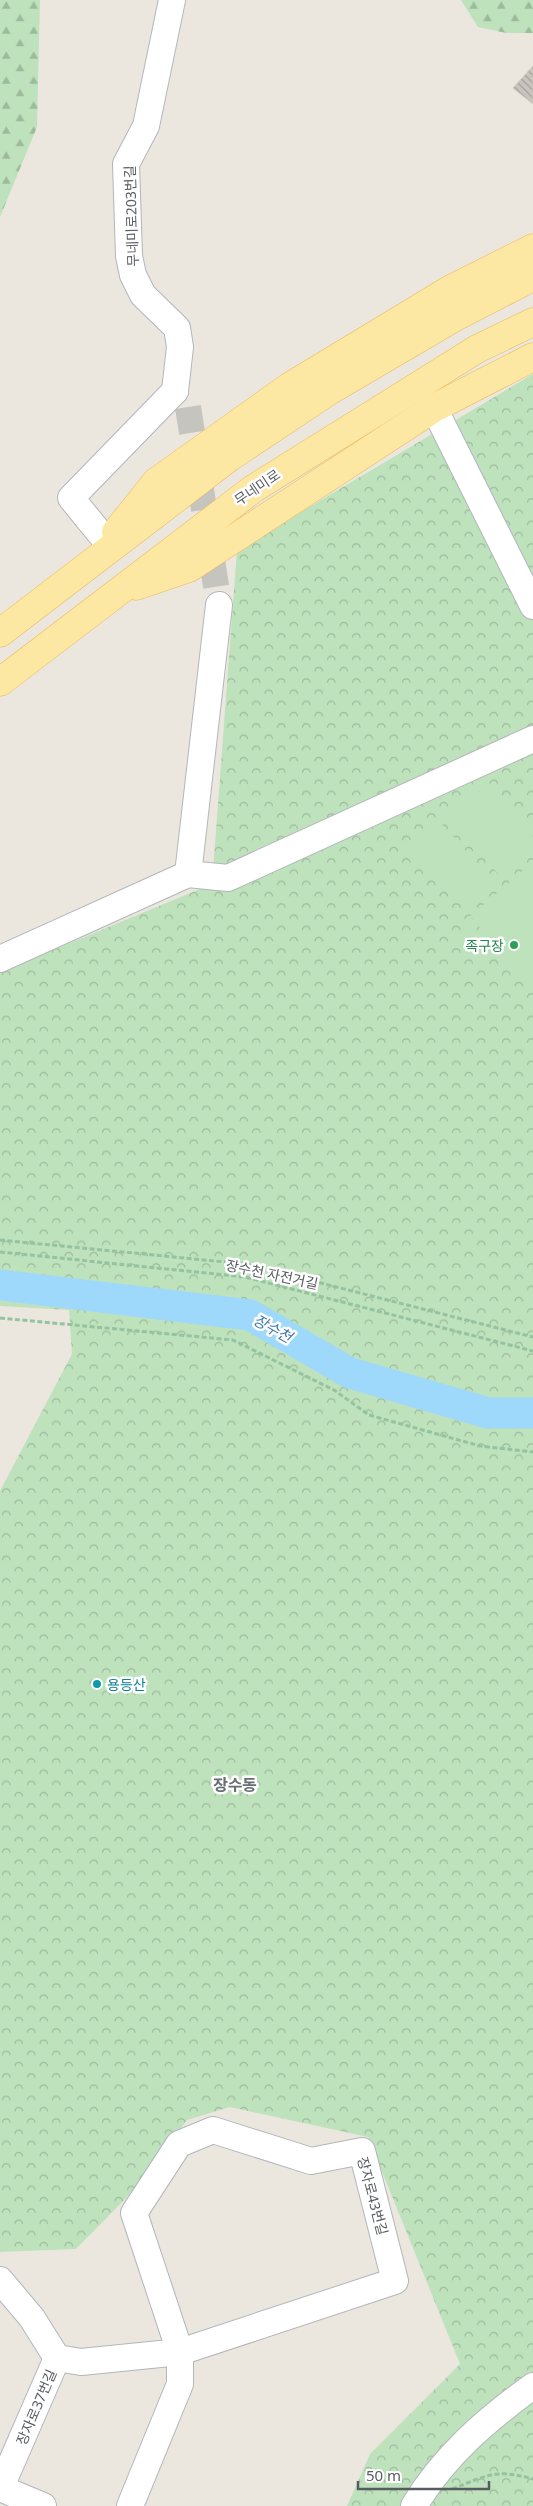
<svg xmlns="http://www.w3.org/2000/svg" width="533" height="2506" viewBox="0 0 533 2506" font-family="'Noto Sans','Noto Sans KR',sans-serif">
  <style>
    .forest { fill: url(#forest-firs) }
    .park { fill: url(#park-crowns) }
    .garden { fill: #bee2bc }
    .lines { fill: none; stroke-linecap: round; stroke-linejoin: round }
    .river { stroke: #9ed9fb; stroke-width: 31 }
    .building { fill: url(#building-back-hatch); stroke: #cfc9be }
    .minor-tunnel { stroke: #c6c4bf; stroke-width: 26; stroke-dasharray: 26 13; stroke-linecap: butt }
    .minor-casing { stroke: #b2b6ba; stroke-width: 28 }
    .major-casing { stroke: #ebb858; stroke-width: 29 }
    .path { stroke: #95c2a0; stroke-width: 3; stroke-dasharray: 5 2.5; stroke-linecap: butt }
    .minor { stroke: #fff; stroke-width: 26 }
    .major { stroke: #fce8a3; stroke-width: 28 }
    .leisure-dot { fill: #2e9e5b; stroke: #fff; stroke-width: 2 }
    .culture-dot { fill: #0f9aa8; stroke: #fff; stroke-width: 2 }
    .labels { text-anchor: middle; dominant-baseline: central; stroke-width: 5; stroke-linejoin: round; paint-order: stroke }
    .street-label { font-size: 14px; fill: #585c60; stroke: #fff }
    .leisure-label { font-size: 14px; fill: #27864d; stroke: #fff; text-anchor: end }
    .culture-label { font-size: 14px; fill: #0d838f; stroke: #fff; text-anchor: start }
    .water-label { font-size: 15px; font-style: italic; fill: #3e7aac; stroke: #fff }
    .quarter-label { font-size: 16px; font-weight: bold; fill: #696e72; stroke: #fff }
  </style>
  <defs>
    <pattern id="forest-firs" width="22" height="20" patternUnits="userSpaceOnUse" patternTransform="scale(1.25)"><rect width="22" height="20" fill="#bee2bc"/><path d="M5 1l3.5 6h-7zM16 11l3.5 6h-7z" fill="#9dba9c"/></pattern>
    <pattern id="park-crowns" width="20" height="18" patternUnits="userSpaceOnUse" patternTransform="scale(1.25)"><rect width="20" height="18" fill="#bee2bc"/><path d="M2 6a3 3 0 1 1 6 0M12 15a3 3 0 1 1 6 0" fill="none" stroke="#9dba9c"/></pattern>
    <pattern id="building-back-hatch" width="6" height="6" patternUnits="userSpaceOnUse" patternTransform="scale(1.25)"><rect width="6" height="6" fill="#c8c4be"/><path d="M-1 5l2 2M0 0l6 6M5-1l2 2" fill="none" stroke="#a5a29e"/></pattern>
  </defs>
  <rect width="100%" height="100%" fill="#ebe7df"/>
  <g class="forest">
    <path d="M0,0H40L37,127L0,217Z"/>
    <path d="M461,0H533V33H506L478,27Z"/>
  </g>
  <path class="park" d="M533,374V2506H347L370,2454L460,2364L368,2137L230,2107L187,2120L128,2196L76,2249L0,2252V1491L72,1354L69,1310L0,1306V972L212,884L237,550Z"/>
  <g class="garden">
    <path d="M486,785L533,837V846L500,876L448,818Z"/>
    <path d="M441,823L493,881L463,907L412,848Z"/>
    <path d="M533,862V973L525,980L470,916Z"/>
  </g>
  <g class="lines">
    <path class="river" d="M0,1285L250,1315L350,1373L488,1413H533"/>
  </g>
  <path class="building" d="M533,66V104L513,88Z"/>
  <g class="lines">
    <path class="minor-tunnel" d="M188,407L219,605"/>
    <g class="minor-casing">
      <g id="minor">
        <path d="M172,0L146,126L126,164L129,256L133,275L143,295L177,328L180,347L175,391"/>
        <path d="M434,408L533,606"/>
        <path d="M107,542L71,498L175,391"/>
        <path d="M188,874L228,878L533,739"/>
        <path d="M0,959L188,874L219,605"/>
        <path d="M0,2280L32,2318L57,2358L0,2489"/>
        <path d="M57,2358L81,2362L180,2352L395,2281L362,2151L311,2161L213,2130L179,2144L134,2213L180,2352V2384L130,2506"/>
        <path d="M0,2488L43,2506"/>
        <path d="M414,2506C444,2456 486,2420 533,2386"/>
      </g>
    </g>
    <g class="major-casing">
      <g id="major">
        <path d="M116,532L156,482L289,387L451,289L533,248"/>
        <path d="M136,586L189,568L434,408L533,357"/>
        <path d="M0,633L230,457L329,391L457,316L533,277"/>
        <path d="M0,682L253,489L477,349L533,322"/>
      </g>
    </g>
    <g class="path">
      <path d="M0,1240L246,1264L533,1337"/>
      <path d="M0,1252L245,1277L533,1351"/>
      <path d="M0,1318L233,1340L334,1390L369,1415L480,1446L533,1452"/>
      <path d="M452,2489C487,2476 494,2468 533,2479"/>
    </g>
    <use href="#minor" class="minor"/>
    <use href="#major" class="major"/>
  </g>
  <circle class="leisure-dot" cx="514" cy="945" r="5"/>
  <circle class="culture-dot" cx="97" cy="1684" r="5"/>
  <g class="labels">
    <g class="street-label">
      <text transform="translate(131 216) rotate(-92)">무네미로203번길</text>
      <text transform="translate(257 487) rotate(-34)">무네미로</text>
      <text transform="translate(272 1274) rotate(12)">장수천 자전거길</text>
      <text transform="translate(373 2196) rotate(75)">장자로43번길</text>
      <text transform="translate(36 2407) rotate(-67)">장자로37번길</text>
    </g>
    <g class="leisure-label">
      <text x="504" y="945">족구장</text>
    </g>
    <g class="culture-label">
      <text x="107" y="1684">용등산</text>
    </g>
    <g class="water-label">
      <text transform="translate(273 1328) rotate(29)">장수천</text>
    </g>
    <g class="quarter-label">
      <text x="235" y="1785">장수동</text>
    </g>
  </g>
  <path d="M358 2481v8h131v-8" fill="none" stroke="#585c60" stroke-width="2.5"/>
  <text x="366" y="2481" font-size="15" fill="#585c60" stroke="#ffffff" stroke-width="4" paint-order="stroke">50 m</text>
</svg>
